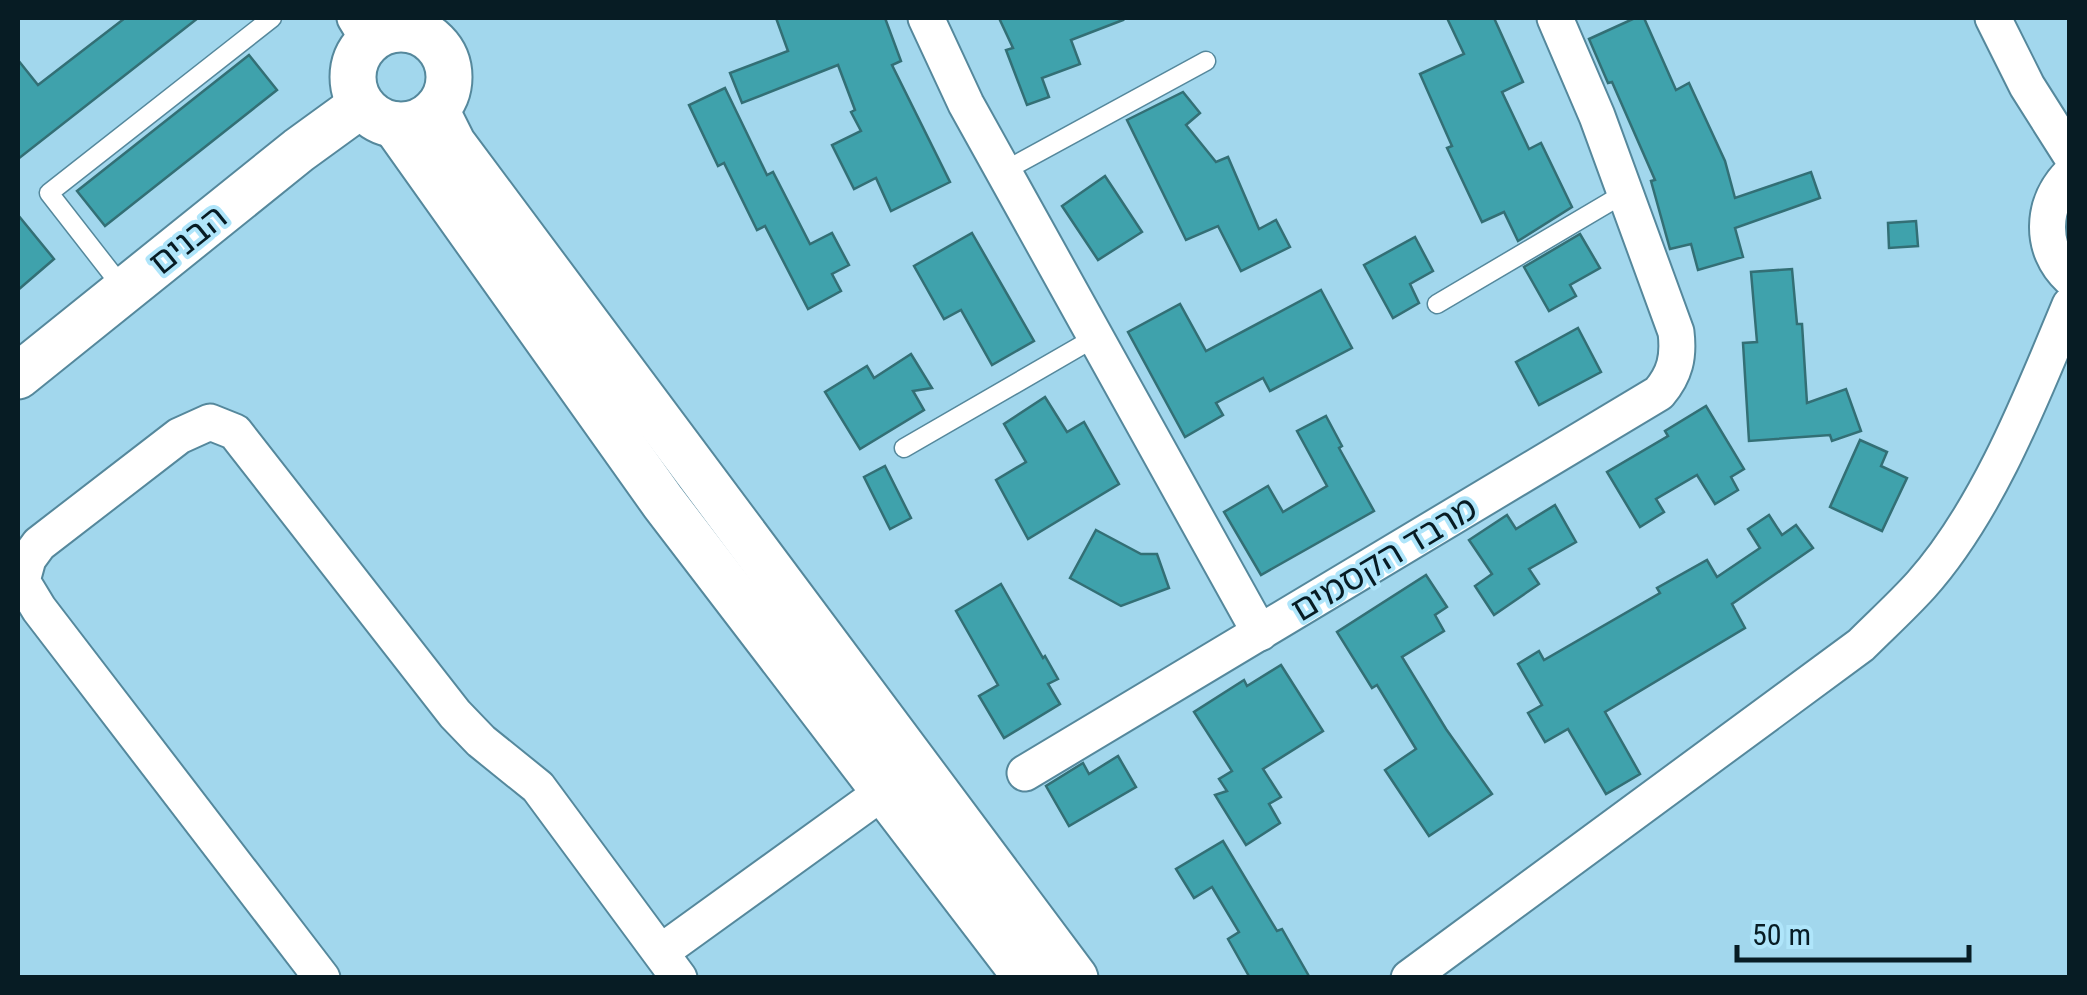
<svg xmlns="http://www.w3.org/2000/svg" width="2087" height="995" viewBox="0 0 2087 995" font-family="'Roboto Condensed','Noto Sans Hebrew',sans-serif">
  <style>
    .building { fill: #3fa2ac; stroke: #336f75; stroke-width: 2.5 }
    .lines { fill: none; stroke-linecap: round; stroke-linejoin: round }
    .service-casing { stroke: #55889c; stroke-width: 21 }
    .minor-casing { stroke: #55889c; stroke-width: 39 }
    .tertiary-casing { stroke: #55889c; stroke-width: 49 }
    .service { stroke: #fff; stroke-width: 18 }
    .minor { stroke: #fff; stroke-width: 35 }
    .tertiary { stroke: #fff; stroke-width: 45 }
    .labels { text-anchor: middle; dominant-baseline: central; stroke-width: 8; stroke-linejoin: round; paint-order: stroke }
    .street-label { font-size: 35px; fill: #071c24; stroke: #afe5fa }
  </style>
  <rect width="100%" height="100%" fill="#a2d7ed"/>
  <g class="building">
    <path d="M125,18H198L18,159V60L38,85Z"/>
    <path d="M776,18H885L901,61L892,65L950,182L891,211L876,178L854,189L832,145L861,131L851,112L855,110L838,65L742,103L730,73L788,51Z"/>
    <path d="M999,18H1122L1123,20L1071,40L1080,64L1042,78L1049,97L1027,105L1006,50L1013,48Z"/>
    <path d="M1447,18H1494L1523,82L1502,92L1529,149L1541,143L1572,207L1518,241L1504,212L1482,222L1447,148L1452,146L1420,74L1464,54Z"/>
    <path d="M1635,18H1644L1676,90L1689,83L1725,161L1735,198L1811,172L1820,198L1735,228L1743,257L1698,270L1691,244L1670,249L1651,181L1655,180L1612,82L1608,83L1589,39Z"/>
    <path d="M249,55L277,90L105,226L77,191Z"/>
    <path d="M725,88L767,175L773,172L810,244L832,233L849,265L832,274L841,291L808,309L765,226L757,230L724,163L718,166L689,105Z"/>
    <path d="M1183,92L1200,113L1186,125L1216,162L1228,157L1259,229L1276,220L1290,247L1241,271L1218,226L1186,240L1127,120Z"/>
    <path d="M1105,176L1142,232L1098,260L1062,206Z"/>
    <path d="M18,215L54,259L18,290Z"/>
    <path d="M1916,221L1918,246L1889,248L1888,223Z"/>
    <path d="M972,233L1034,341L992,365L961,310L944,319L914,266Z"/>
    <path d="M1580,234L1600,268L1570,285L1576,296L1549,311L1524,267Z"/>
    <path d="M1415,237L1433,271L1410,284L1419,303L1393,318L1364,265Z"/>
    <path d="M1792,269L1797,324H1802L1807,403L1846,389L1861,431L1832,441L1830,435L1749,441L1743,343L1757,342L1751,272Z"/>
    <path d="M1321,290L1352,348L1270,391L1263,378L1216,403L1223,415L1185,437L1128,332L1180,304L1206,351Z"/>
    <path d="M1578,328L1601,372L1539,405L1516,362Z"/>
    <path d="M911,354L932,388L913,391L924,410L860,449L825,392L867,366L874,378Z"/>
    <path d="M1045,397L1067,432L1084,422L1119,484L1028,539L996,480L1026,462L1004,424Z"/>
    <path d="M1706,406L1744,469L1731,477L1738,490L1715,504L1697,475L1656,499L1664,512L1640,527L1607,472L1668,436L1665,431Z"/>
    <path d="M1326,416L1342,446L1339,448L1374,511L1261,575L1224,512L1268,486L1283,512L1327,486L1297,431Z"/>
    <path d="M1860,440L1887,452L1881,466L1907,478L1882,531L1830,507Z"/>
    <path d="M885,466L911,518L890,529L864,477Z"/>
    <path d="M1555,505L1576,542L1529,569L1539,584L1494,615L1475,586L1492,574L1469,540L1507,515L1516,529Z"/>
    <path d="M1769,515L1782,535L1796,525L1813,548L1732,604L1745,628L1605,712L1640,774L1606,794L1568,729L1545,742L1528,713L1542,705L1518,664L1539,651L1544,660L1660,593L1657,588L1707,560L1717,577L1760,548L1748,529Z"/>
    <path d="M1096,530L1141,554H1157L1169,588L1121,606L1070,578Z"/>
    <path d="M1426,575L1447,607L1435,615L1444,631L1402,657L1446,729L1492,794L1429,836L1385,770L1416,749L1377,685L1372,688L1337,632Z"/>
    <path d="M1001,584L1043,658L1045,656L1058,679L1048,684L1060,704L1004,738L979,696L998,685L956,611Z"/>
    <path d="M1281,665L1323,731L1263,769L1281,797L1269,804L1280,823L1246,845L1215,795L1227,791L1219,779L1232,771L1194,712L1244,680L1247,686Z"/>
    <path d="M1118,756L1136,787L1069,826L1046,786L1083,763L1089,774Z"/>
    <path d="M1223,841L1277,931L1282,929L1310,978H1250L1228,939L1239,932L1212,887L1194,898L1176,869Z"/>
  </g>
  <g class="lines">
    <g class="service-casing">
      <g id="service">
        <path d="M1004,171L1206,61"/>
        <path d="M123,288L49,193L272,18"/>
        <path d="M1437,304L1625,193"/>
        <path d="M904,448L1096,337"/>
      </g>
    </g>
    <g class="minor-casing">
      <g id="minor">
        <path d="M355,18L369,41"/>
        <path d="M926,18L966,104L1260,633"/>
        <path d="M1993,18L2027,86L2070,154"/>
        <path d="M2070,174C2041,204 2039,249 2070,278"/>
        <path d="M1025,773L1659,393C1675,374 1679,357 1676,332L1597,116L1555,18"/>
        <path d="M661,952L884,791"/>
        <path d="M322,978L39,609L22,581L28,559L39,544L179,436L210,422L235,432L455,714L481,741L538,787L679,978"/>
        <path d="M1409,978L1861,645C1881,625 1902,606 1921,585C1988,510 2032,396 2070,305"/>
      </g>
    </g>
    <g class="tertiary-casing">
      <g id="tertiary">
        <circle cx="401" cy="77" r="48"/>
        <path d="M436,110L453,144L1075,978"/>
        <path d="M395,125L663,502L1027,978"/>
        <path d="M18,376L299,150L361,105"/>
      </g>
    </g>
    <use href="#service" class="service"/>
    <use href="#minor" class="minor"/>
    <use href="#tertiary" class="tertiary"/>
  </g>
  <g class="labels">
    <g class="street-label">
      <text transform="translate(188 240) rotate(-39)">הבנים</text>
      <text transform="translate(1384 559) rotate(-31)">מרבד הקסמים</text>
    </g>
  </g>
  <rect width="2087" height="995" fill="none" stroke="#071c24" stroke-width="40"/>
  <path d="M1737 945v15h232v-15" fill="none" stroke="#071c24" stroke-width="5"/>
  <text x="1752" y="945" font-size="30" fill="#071c24" stroke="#afe5fa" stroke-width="8" paint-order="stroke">50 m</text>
</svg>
